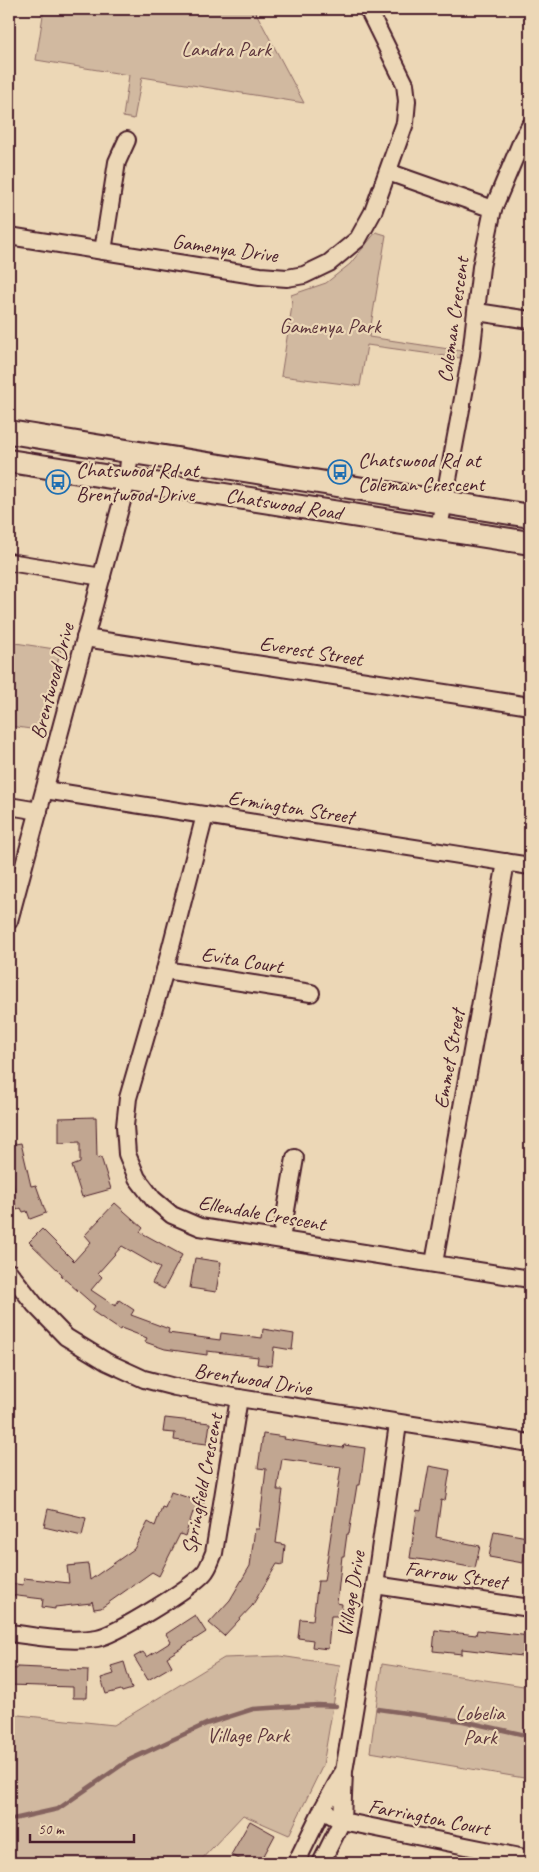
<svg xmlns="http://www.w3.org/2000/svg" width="539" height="1872" viewBox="0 0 539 1872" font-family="Caveat,sans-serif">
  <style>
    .green { fill: #d1b9a0; stroke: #8e6c66 }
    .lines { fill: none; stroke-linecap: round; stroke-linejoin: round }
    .stream { stroke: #85635f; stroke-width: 4.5 }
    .building { fill: #c1a691; stroke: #4a1f2b }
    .minor-casing { stroke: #4a1f2b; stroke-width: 20 }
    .secondary-casing { stroke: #4a1f2b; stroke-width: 26 }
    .minor { stroke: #ecd7b6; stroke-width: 16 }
    .secondary { stroke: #ecd7b6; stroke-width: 22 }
    .labels { text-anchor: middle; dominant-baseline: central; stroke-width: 4.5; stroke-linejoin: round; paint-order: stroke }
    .park-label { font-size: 21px; fill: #5e363d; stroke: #ecd7b6 }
    .street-label { font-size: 21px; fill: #4a1f2b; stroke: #ecd7b6 }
    .poi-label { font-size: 21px; fill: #4a1f2b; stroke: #ecd7b6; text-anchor: start }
  </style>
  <rect width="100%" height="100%" fill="#ecd7b6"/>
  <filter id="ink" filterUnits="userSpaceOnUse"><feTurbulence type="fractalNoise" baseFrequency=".02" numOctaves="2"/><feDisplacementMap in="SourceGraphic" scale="10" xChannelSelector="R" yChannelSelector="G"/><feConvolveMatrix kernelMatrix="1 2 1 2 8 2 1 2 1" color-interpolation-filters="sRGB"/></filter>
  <g filter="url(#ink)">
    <g class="green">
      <path d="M44,9H254L304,103L142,77L134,119L123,117L129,75L36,60Z"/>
      <path d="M376,232L386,235L369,337L462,351L460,358L367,345L360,386L281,376L292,306L291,295L326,283L350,264Z"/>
      <path d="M9,642L61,650L38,730L9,726Z"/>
      <path d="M280,1656L340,1665L323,1765L289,1835L243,1815L198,1863H9V1714L114,1725L224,1658Z"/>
      <path d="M382,1664L530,1687V1779L370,1752Z"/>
    </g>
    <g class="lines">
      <g class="stream">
        <path d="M378,1709L463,1721L530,1736"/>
        <path d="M9,1820L58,1809L129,1760L206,1724L253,1709L318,1705L336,1706"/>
      </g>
    </g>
    <g class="building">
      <path d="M96,1117L97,1158L101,1157L111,1189L82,1197L72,1166L80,1163V1142L59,1143V1118Z"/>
      <path d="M21,1143L31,1186L36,1185L46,1213L30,1219L27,1211L23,1212L21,1208L17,1210L11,1193L15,1192L9,1166V1145Z"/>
      <path d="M115,1203L143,1228L140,1232L182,1255L164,1289L152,1283L160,1268L122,1246L98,1273L102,1277L91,1290L115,1306L119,1300L134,1310L131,1315L169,1329L168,1333L220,1340L221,1333L262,1338L263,1329L294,1334L292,1350L274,1347L272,1366L257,1364L258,1357L207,1351V1355L165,1349L145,1342L147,1338L121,1328L120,1330L92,1311L95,1306L61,1276L62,1274L29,1242L42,1229L74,1261L91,1242L85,1235Z"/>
      <path d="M195,1258L221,1262L216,1292L190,1288Z"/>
      <path d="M165,1418L210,1423L207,1444L174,1440L175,1433L163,1432Z"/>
      <path d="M263,1434L285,1437L284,1439L343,1448L344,1445L365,1448L360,1485H357L349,1534H347L344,1556H342L337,1603L342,1604L341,1616H331L328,1649L312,1647L313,1640L298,1638L300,1619L313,1620L318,1581H324L341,1467L282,1459L277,1490H283L276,1543L285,1545L283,1565L277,1564L252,1606L224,1636L209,1623L230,1600L250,1566L255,1529H259L266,1469L258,1468Z"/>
      <path d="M429,1466L450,1470L445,1501L441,1500L436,1537L480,1546L475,1568L432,1560V1561L410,1558L417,1510L421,1511Z"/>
      <path d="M171,1492L204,1503L200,1515L193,1512L185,1536L180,1534L159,1576L152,1572L101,1608L94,1609L92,1601L91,1603L55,1607V1609L42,1607L43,1599L9,1595V1583L23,1585L24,1578L69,1583L67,1566L88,1564L90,1580L134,1549L148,1522L155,1526L162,1507L165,1508Z"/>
      <path d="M48,1509L86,1518L82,1536L44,1527Z"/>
      <path d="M494,1531L527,1537L523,1563L489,1557Z"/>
      <path d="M195,1615L206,1632L167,1657L172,1666L148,1680L134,1657L143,1652L147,1657L171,1642L166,1634Z"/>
      <path d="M435,1630L476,1635L477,1630L530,1636V1657L462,1649V1654L433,1651Z"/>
      <path d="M124,1662L132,1689L122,1692L121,1690L106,1694L101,1678L114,1674L111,1666Z"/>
      <path d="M17,1667L88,1670L87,1698H73V1687L9,1685V1668L17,1669Z"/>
      <path d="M250,1821L275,1835L260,1863H247L231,1855Z"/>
    </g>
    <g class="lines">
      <g class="minor-casing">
        <g id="minor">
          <path d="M388,172L493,209"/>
          <path d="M9,236L260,276L287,278L304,275L329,263L358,239L373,212L405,123L407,101L405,84L368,9"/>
          <path d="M103,251L117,162L127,140"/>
          <path d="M477,312L530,320"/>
          <path d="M439,528L471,355L481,267L493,209L523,138L530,126"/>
          <path d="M9,562L102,577"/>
          <path d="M85,638L530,706"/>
          <path d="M45,790L530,866"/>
          <path d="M9,806L39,811"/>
          <path d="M205,815L165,970L128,1098L125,1126L127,1154L137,1178L153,1199L172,1215L200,1227L530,1279"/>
          <path d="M9,921L122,501L127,479L130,451"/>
          <path d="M165,970L311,993"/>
          <path d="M281,1239L295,1158"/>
          <path d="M434,1263L506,862"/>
          <path d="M9,1272L35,1305L66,1337L107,1362L144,1379L175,1387L239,1398L530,1443"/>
          <path d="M375,1585L530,1608"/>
          <path d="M9,1633C37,1636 68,1643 97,1638C115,1635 191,1588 204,1573C209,1568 211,1559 214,1553L239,1398"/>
          <path d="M322,1810L342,1821L530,1859"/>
          <path d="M296,1863L322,1810L342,1774"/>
          <path d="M321,1863L342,1821L344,1771L375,1585L398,1424"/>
        </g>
      </g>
      <g class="secondary-casing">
        <g id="secondary">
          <path d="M9,432L530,516"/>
          <path d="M9,461L530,543"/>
        </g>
      </g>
      <use href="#minor" class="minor"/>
      <use href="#secondary" class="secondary"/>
    </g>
  </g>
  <defs>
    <g id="bus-ring" transform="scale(1.25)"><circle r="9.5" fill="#ecd7b6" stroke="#1f6fb2" stroke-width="1.5"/><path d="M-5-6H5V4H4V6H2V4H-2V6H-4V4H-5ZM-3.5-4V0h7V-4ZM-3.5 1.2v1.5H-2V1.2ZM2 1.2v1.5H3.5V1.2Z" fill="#1f6fb2"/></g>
  </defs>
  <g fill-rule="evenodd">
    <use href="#bus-ring" x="340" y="472"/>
    <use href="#bus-ring" x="58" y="482"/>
  </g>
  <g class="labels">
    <g class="park-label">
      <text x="226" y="49">Landra Park</text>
      <text x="330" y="326">Gamenya Park</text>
      <text x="480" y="1713">Lobelia<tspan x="480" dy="24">Park</tspan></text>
      <text x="248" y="1735">Village Park</text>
    </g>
    <g class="street-label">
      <text transform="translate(225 248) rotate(8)">Gamenya Drive</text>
      <text transform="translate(453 320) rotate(-82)">Coleman Crescent</text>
      <text transform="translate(284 504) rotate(9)">Chatswood Road</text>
      <text transform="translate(311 651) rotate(9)">Everest Street</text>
      <text transform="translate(52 681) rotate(-75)">Brentwood Drive</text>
      <text transform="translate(291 807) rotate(9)">Ermington Street</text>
      <text transform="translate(242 960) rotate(9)">Evita Court</text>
      <text transform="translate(449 1059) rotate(-80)">Emmet Street</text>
      <text transform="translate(262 1213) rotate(10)">Ellendale Crescent</text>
      <text transform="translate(253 1379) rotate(9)">Brentwood Drive</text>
      <text transform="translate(202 1484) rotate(-79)">Springfield Crescent</text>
      <text transform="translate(456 1575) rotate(8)">Farrow Street</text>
      <text transform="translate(351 1594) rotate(-81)">Village Drive</text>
      <text transform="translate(429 1817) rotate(11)">Farrington Court</text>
    </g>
    <g class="poi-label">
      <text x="358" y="460">Chatswood Rd at<tspan x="358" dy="24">Coleman Crescent</tspan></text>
      <text x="76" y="470">Chatswood Rd at<tspan x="76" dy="24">Brentwood Drive</tspan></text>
    </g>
  </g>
  <rect width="539" height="1872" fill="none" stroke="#ecd7b6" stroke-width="30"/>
  <rect x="15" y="15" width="509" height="1842" fill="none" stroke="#4a1f2b" stroke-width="2" filter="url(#ink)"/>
  <path d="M30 1834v8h104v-8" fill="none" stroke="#4a1f2b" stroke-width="2.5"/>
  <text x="38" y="1834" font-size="15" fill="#4a1f2b" stroke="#ecd7b6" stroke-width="4" paint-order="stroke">50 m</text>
</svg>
